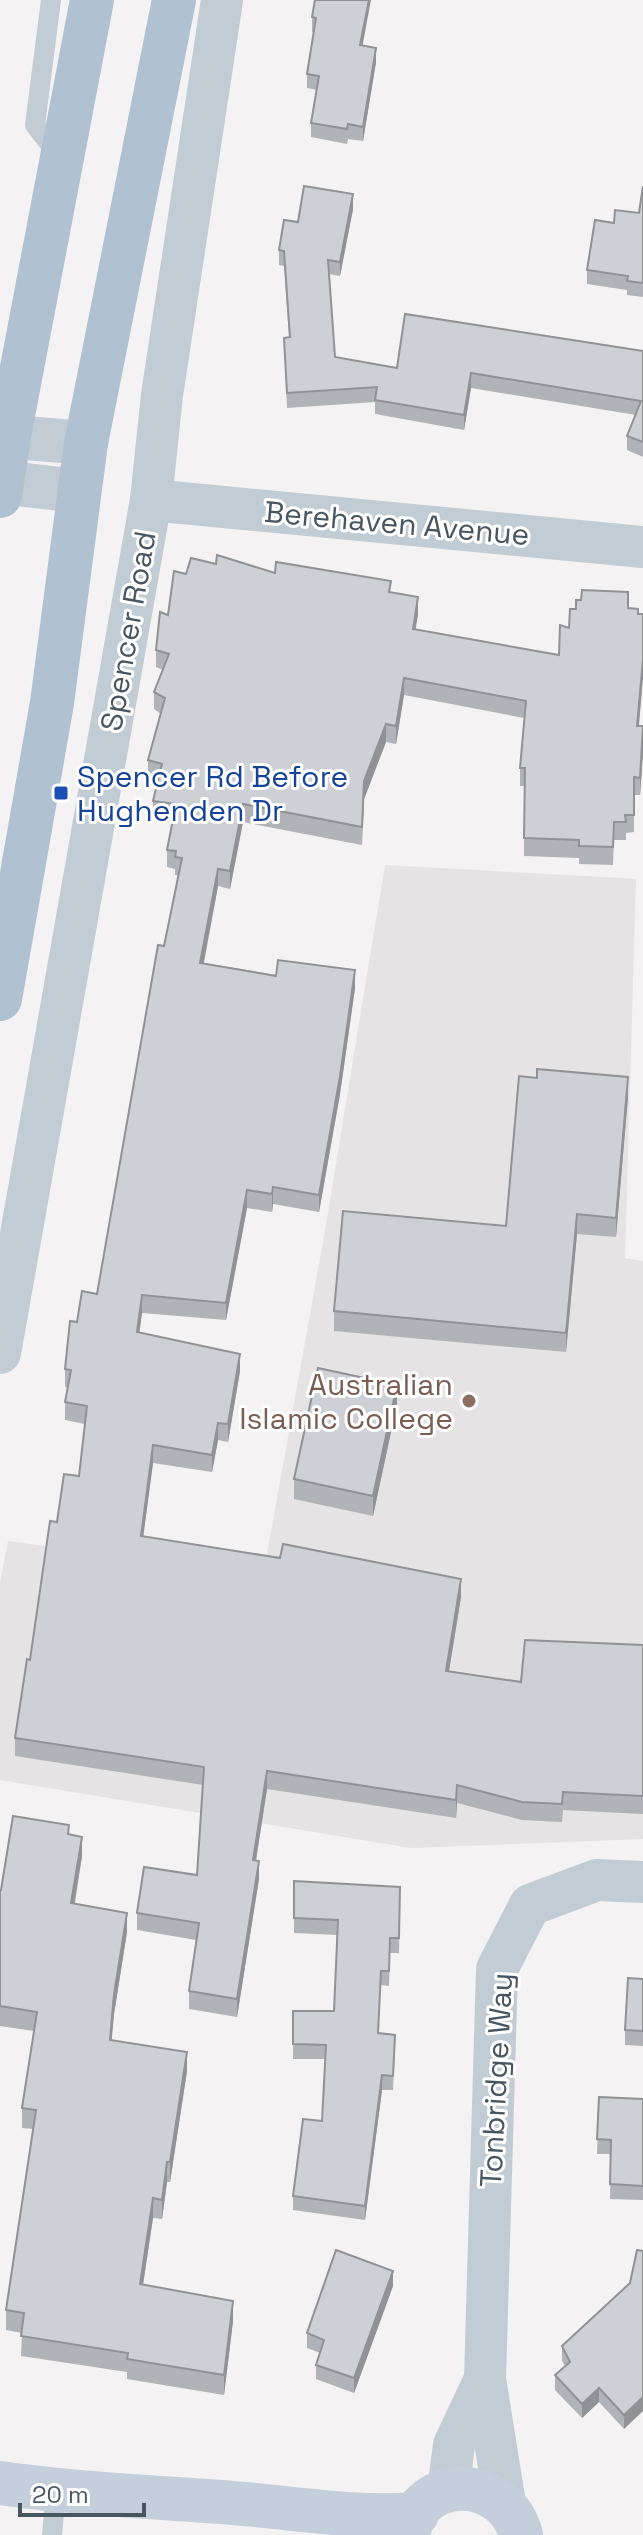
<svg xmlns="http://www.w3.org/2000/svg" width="643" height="2535" viewBox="0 0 643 2535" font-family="'Space Grotesk',sans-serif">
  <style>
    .education { fill: #e5e3e4 }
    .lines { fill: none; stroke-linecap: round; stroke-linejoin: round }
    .service { stroke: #c2ccd4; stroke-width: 20 }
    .minor { stroke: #c2ccd4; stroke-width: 42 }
    .tertiary { stroke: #c2ccd4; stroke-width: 44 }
    .secondary { stroke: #c4cfdb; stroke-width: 44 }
    .primary { stroke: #b0c2d1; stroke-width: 44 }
    .wall { fill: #b0b4b8 }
    .shaded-wall { fill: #909296 }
    .building { fill: #cdd1d6; stroke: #909296; stroke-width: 2 }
    .transit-dot { fill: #1a4fb4; stroke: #fff; stroke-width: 3 }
    .education-dot { fill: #8d6e63; stroke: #fff; stroke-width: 3 }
    .labels { text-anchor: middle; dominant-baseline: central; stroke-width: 6; stroke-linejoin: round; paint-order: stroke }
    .street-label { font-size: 30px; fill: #485661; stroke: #fff }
    .transit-label { font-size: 30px; fill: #164399; stroke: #fff; text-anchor: start }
    .education-label { font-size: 30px; fill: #785e54; stroke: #fff; text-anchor: end }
  </style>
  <rect width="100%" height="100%" fill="#f4f2f2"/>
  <path class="education" d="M385,865L636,879L625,1258L643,1261V1839L411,1848L0,1780V1583L8,1541L263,1576L325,1231Z"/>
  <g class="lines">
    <g class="service">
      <path d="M51,0L35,125L59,156"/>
      <path d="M52,2535L56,2491"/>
    </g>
    <g class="minor">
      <path d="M151,500L643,547"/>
      <path d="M0,1353L151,500L162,395L222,0"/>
      <path d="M448,2491L454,2445L485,2379"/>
      <path d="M505,2504L485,2379L497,1969L530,1905L597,1880L643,1882"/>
    </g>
    <g class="tertiary">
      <path d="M0,436L86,443"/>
      <path d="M0,482L78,491"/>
    </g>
    <g class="secondary">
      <path d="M0,2483C77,2494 155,2497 233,2503C294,2508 356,2519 417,2514"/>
      <path d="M408,2535C419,2472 505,2475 521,2535"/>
    </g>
    <g class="primary">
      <path d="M0,496L9,436L92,0"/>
      <path d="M0,999L52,703L86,443L174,0"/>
    </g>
  </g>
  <g class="wall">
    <path d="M315,0L363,45L376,62L363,141L348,139L347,144L311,137V123L317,90L307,88V74L314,32H312V17Z"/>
    <path d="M643,186V297L627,295V290L587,284V270L614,223L639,213Z"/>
    <path d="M353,209L340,276L329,274L335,357L397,368L643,351V457L627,450V436L636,415L471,388L464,430L375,414V402L287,408L284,338L289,337L284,266L279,265V250L298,222Z"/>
    <path d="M216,564L391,592L418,614L415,629L559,655L569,628L628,608L638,614H643V677L639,726H643V753L640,795H634V832L626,833V840H614L613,865L579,864V858L524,856V786H520V768L524,718L404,695L396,744L386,742L364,799L362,845L243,822L230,889L218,886L204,963L355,988L340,1094L319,1212L273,1204L272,1212L247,1208L226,1320L142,1313L139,1332L240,1371L228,1442L218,1440L212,1472L153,1463L143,1536L461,1597L449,1671L521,1682L643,1645V1814L563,1810L562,1822L522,1820L457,1803L456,1818L267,1789L256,1861L259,1879L237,2017L189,2009V1991L196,1940L137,1930V1913L197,1875L203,1785L15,1756V1738L57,1522L79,1476L85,1424L65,1420V1402L68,1387H65V1369L77,1322L97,1294L178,875H175V869L167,867V850L172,822L153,818V801L158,780L148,778V760L161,714L154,709V692L163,670L156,667V650L168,615L186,574Z"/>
    <path d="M628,1097L616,1237L577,1234L566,1352L334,1331V1311L506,1226Z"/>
    <path d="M397,1404L373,1516L294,1499V1479Z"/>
    <path d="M69,1834L82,1856L75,1903L127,1932L114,2014L111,2040L187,2071L170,2182H167L162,2219L153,2218L143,2285L233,2321L224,2395L127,2379V2372L21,2356L22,2333L6,2330V2310L33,2129L22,2128V2108L34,2031L0,2026V1890H1Z"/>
    <path d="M294,1881L400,1901L399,1953H390L389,1986L381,1985L378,2033L395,2049L393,2090H382L365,2220L293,2210V2196L322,2121L325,2059H293V2011H334L337,1935L294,1933Z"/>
    <path d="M643,1979V2046L625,2045V2030Z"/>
    <path d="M599,2097L643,2099V2200L610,2199L611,2154H597Z"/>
    <path d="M630,2283L624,2429L599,2402L582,2418L555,2390V2375L565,2366L562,2361V2346Z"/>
    <path d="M393,2286L354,2393L316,2379V2365L320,2353L307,2348V2333Z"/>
  </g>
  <g class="shaded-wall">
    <path d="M369,0H371L360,59V45Z"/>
    <path d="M376,48V62L363,141V127Z"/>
    <path d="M353,194V209L340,276V262Z"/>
    <path d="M471,373V388L464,430V415Z"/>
    <path d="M418,597V614L413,646V629Z"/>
    <path d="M643,659V677L637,744V726Z"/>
    <path d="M404,678V695L396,744V726Z"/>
    <path d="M386,724V742L364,799L362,845L364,781Z"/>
    <path d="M643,736V753L640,795V778Z"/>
    <path d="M243,804V822L230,889V871Z"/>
    <path d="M218,869V886L200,981V963Z"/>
    <path d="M355,970V988L340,1094L319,1212V1195Z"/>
    <path d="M628,1077V1097L616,1237V1218Z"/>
    <path d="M273,1187V1204L272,1212V1194Z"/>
    <path d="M247,1190V1208L226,1320V1303Z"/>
    <path d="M577,1214V1234L566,1352V1333Z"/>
    <path d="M142,1295V1313L137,1350V1332Z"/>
    <path d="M240,1354V1371L228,1442V1424Z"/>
    <path d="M397,1385V1404L373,1516V1496Z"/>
    <path d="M218,1423V1440L212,1472V1455Z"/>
    <path d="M153,1445V1463L141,1554V1536Z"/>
    <path d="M461,1579V1597L446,1689V1671Z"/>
    <path d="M267,1771V1789L253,1878V1860Z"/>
    <path d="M457,1785V1803L456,1818V1800Z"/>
    <path d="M82,1837V1856L71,1922V1903Z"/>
    <path d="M259,1861V1879L237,2017V1999Z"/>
    <path d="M127,1913V1932L114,2014L110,2059V2040L114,1994Z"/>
    <path d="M187,2052V2071L170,2182V2162Z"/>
    <path d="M382,2075V2090L365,2220V2206Z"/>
    <path d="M167,2162V2182L162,2219V2200Z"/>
    <path d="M153,2198V2218L140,2304V2284Z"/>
    <path d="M393,2271V2286L354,2393V2378Z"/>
    <path d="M233,2301V2321L224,2395V2375Z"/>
    <path d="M599,2388V2402L582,2418V2404Z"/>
    <path d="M643,2397V2411L624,2429V2415Z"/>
  </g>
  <g class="building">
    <path d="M315,0H369L360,45L376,48L363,127L348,124L347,129L311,123L319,76L307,74L316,18L312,17Z"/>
    <path d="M304,186L353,194L340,262L328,260L335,357L397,368L405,314L643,351V442L627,436L641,401L471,373L464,415L375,400L377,387L287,393L284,338L290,337L284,251L279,250L284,220L298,222Z"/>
    <path d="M643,186V283L627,281L628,276L587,270L595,220L614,223L615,210L639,213Z"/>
    <path d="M217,555L275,573L276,562L391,581L389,592L418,597L413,629L559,655L560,625L569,628L570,609H576V600H581L582,590L628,592V608L638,609V614H643V659L637,726H643L640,778L634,777V815H625L626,822H614L613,847L579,846V840L524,838L525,768H520L526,701L404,678L396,726L386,724L364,781L362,827L243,804L230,871L218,869L200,963L276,976L278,960L355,970L340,1076L319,1195L273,1187L272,1194L247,1190L226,1303L142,1295L137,1332L240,1354L228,1424L218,1423L212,1455L153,1445L141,1536L280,1558L283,1544L461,1579L446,1671L521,1682L525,1640L643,1645V1796L563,1792L562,1804L522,1802L457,1785L456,1800L267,1771L253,1860L259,1861L237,1999L189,1991L199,1923L137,1913L144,1867L197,1875L204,1767L15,1738L27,1659L30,1660L50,1521L57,1522L64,1474L79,1476L87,1406L65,1402L71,1370L65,1369L70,1321L77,1322L82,1291L97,1294L158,945L164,946L182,858L175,857L176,851L167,850L176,804L153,801L162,764L148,760L165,698L154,692L169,654L156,650L160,612L168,615L174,571L186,574L191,558L216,564Z"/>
    <path d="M537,1069L628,1077L616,1218L577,1214L566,1333L334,1311L343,1211L506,1226L519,1076L537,1078Z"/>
    <path d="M318,1368L397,1385L373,1496L294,1479Z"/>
    <path d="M13,1816L69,1825L68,1834L82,1837L71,1903L127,1913L114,1994L110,2040L187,2052L170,2162H167L162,2200L153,2198L140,2284L233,2301L224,2375L127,2359L128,2353L21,2336L24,2313L6,2310L36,2110L22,2108L37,2012L0,2006V1890H1Z"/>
    <path d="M294,1881L400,1887L399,1938H390L389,1971H381L378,2033L395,2035L393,2076L382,2075L365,2206L293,2196L303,2119L322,2121L326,2045L293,2044V2011H334L338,1920L294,1918Z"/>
    <path d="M628,1978L643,1979V2031L625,2030Z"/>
    <path d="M599,2097L643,2099V2186L610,2184L611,2140L597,2139Z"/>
    <path d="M336,2250L393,2271L354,2378L316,2365L324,2340L307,2333Z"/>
    <path d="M637,2250L643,2251V2397L624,2415L599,2388L582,2404L555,2375L570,2362L562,2346L630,2283Z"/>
  </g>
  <rect class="transit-dot" x="53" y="785" width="16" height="16" rx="4"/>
  <circle class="education-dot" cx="469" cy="1401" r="8"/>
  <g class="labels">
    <g class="street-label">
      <text transform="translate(397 523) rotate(5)">Berehaven Avenue</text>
      <text transform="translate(128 631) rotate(-80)">Spencer Road</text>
      <text transform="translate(496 2080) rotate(-87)">Tonbridge Way</text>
    </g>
    <g class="transit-label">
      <text x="77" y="776">Spencer Rd Before<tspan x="77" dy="34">Hughenden Dr</tspan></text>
    </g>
    <g class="education-label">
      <text x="453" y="1384">Australian<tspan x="453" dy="34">Islamic College</tspan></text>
    </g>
  </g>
  <path d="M20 2503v12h124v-12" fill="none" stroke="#485661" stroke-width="4"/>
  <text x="32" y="2503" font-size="24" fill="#485661" stroke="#ffffff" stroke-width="6" paint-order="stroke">20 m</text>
</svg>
